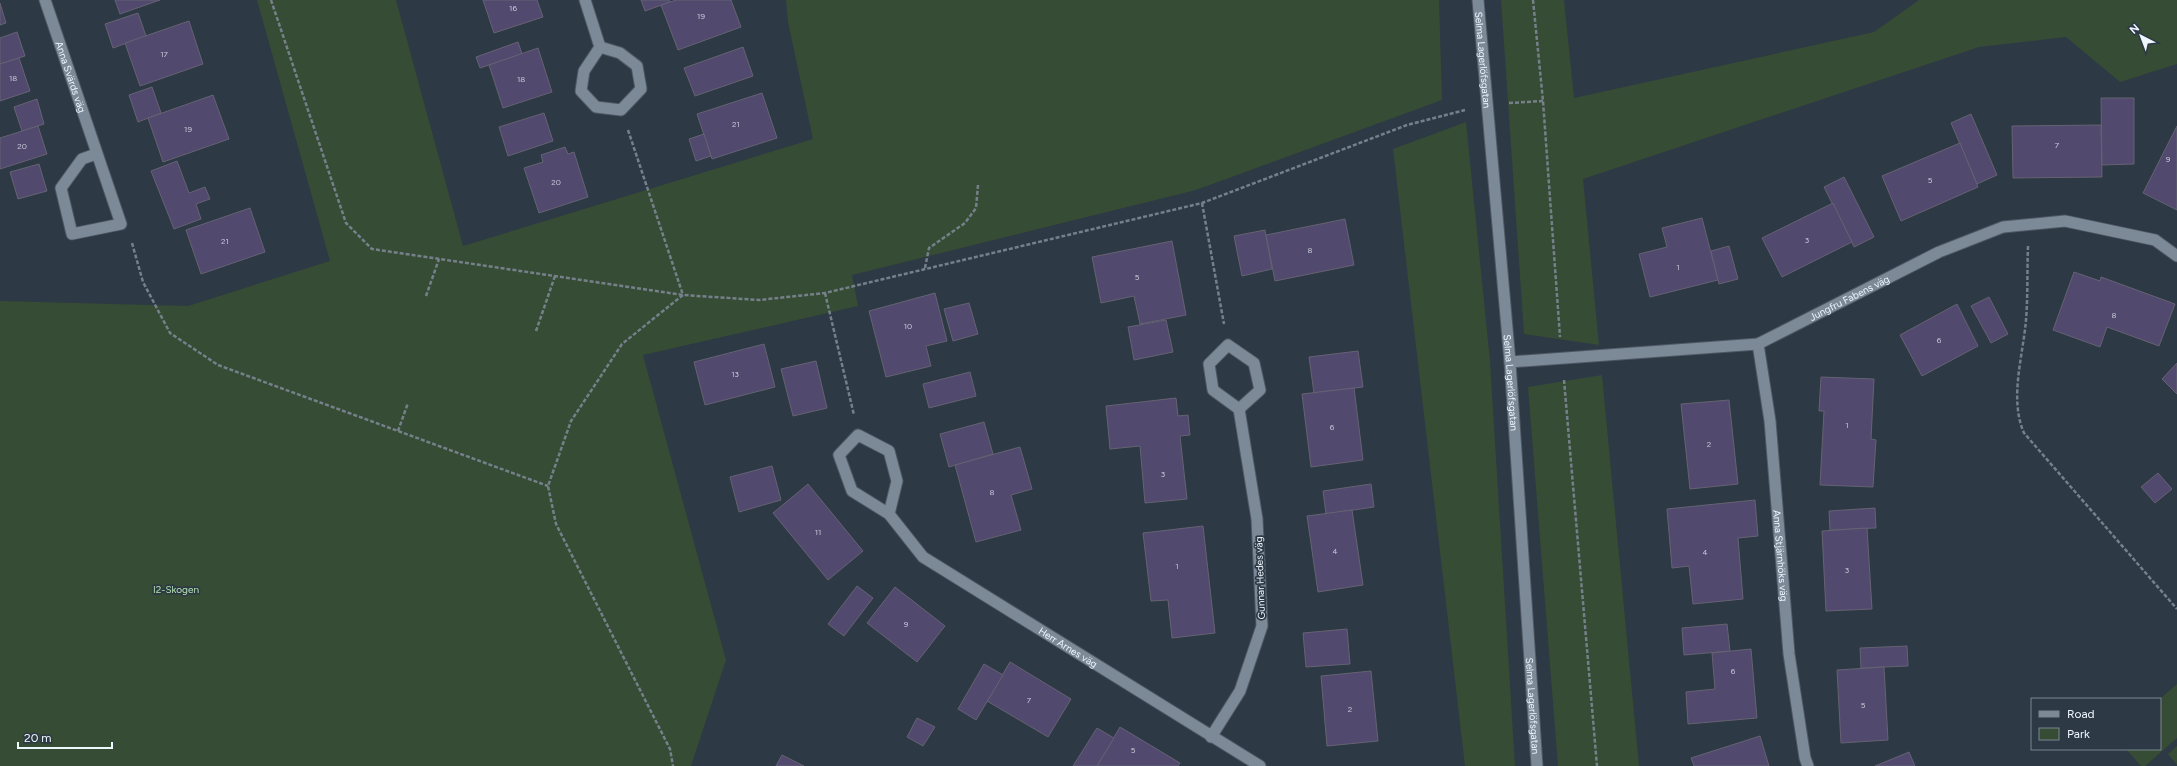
<svg xmlns="http://www.w3.org/2000/svg" width="2177" height="766" viewBox="0 0 2177 766" font-family="Figtree,sans-serif">
  <style>
    .green { fill: #364c34 }
    .building { fill: #524a6e; stroke: #656273 }
    .lines { fill: none; stroke-linecap: round; stroke-linejoin: round }
    .minor-casing { stroke: #4d5863; stroke-width: 13 }
    .path { stroke: #76808b; stroke-width: 2.5; stroke-dasharray: 4 2; stroke-linecap: butt }
    .minor { stroke: #7c8997; stroke-width: 11 }
    .labels { text-anchor: middle; dominant-baseline: central; stroke-width: 3.5; stroke-linejoin: round; paint-order: stroke }
    .number-label { font-size: 8px; fill: #c7cbda }
    .street-label { font-size: 10px; fill: #eef6fe; stroke: #2d3945 }
    .park-label { font-size: 10px; fill: #b2e3ad; stroke: #2d3945 }
  </style>
  <rect width="100%" height="100%" fill="#2d3945"/>
  <g class="green">
    <path d="M257,0H396L463,246L813,139L788,22L786,0H1439L1442,100L1196,190L852,275L858,306L643,355L726,660L691,766H0V301L188,306L330,261Z"/>
    <path d="M1501,0H1564L1574,98L1874,32L1919,0H2177V64L2120,82L2066,37L1979,47L1583,179L1599,345L1524,334Z"/>
    <path d="M1466,122L1490,361L1515,766H1465L1393,149Z"/>
    <path d="M1602,375L1639,766H1558L1528,387Z"/>
    <path d="M2177,684V738L2145,766H2141L2126,749H2160V699Z"/>
    <path d="M2177,746V765L2168,754Z"/>
  </g>
  <g class="building">
    <path d="M115,0H160L120,14Z"/>
    <path d="M483,0H537L543,17L494,33Z"/>
    <path d="M641,0H669L670,2L645,11Z"/>
    <path d="M676,0H731L741,27L678,50L661,5Z"/>
    <path d="M0,3L6,23L0,25Z"/>
    <path d="M138,13L146,36L113,48L105,24Z"/>
    <path d="M189,21L203,64L140,86L125,43Z"/>
    <path d="M17,32L25,56L0,64V38Z"/>
    <path d="M518,42L522,54L480,68L476,57Z"/>
    <path d="M743,47L753,76L695,96L684,68Z"/>
    <path d="M538,48L552,92L503,108L489,65Z"/>
    <path d="M19,58L30,91L0,101V64Z"/>
    <path d="M152,87L161,113L138,122L129,95Z"/>
    <path d="M762,93L777,138L712,159L697,114Z"/>
    <path d="M213,95L229,139L163,162L148,118Z"/>
    <path d="M2101,98H2134V164L2102,165Z"/>
    <path d="M37,99L44,124L22,131L14,107Z"/>
    <path d="M544,113L553,141L508,156L499,127Z"/>
    <path d="M1971,114L1997,175L1977,184L1951,123Z"/>
    <path d="M2101,125L2102,177L2013,178L2012,126Z"/>
    <path d="M38,126L47,154L0,169V138Z"/>
    <path d="M2177,126V210L2143,193Z"/>
    <path d="M704,134L711,156L696,161L689,139Z"/>
    <path d="M1960,143L1978,187L1901,221L1882,176Z"/>
    <path d="M565,147L568,154L574,152L588,197L539,213L524,168L543,162L541,155Z"/>
    <path d="M177,161L189,193L205,187L210,199L196,204L201,219L174,229L151,171Z"/>
    <path d="M39,164L47,191L18,199L10,172Z"/>
    <path d="M1844,177L1874,237L1854,247L1824,187Z"/>
    <path d="M1833,203L1852,242L1782,277L1762,238Z"/>
    <path d="M250,208L265,252L201,274L186,230Z"/>
    <path d="M1702,218L1718,280L1650,297L1639,254L1667,247L1662,228Z"/>
    <path d="M1345,219L1354,265L1275,281L1266,235Z"/>
    <path d="M1265,230L1272,269L1242,276L1234,236Z"/>
    <path d="M1172,241L1186,315L1140,324L1134,296L1101,303L1092,257Z"/>
    <path d="M1729,246L1738,279L1719,284L1711,251Z"/>
    <path d="M2074,272L2100,281L2101,277L2175,304L2159,346L2107,327L2100,347L2053,330Z"/>
    <path d="M935,293L947,341L926,346L931,366L886,377L869,311Z"/>
    <path d="M1989,297L2008,334L1991,343L1971,306Z"/>
    <path d="M969,303L978,334L953,341L944,309Z"/>
    <path d="M1957,304L1978,346L1922,376L1900,335Z"/>
    <path d="M1166,320L1173,352L1134,360L1128,327Z"/>
    <path d="M764,344L775,387L705,405L694,362Z"/>
    <path d="M1358,351L1363,387L1314,393L1309,357Z"/>
    <path d="M816,361L827,408L793,416L781,369Z"/>
    <path d="M2177,363V394L2162,379Z"/>
    <path d="M970,372L976,396L929,408L923,384Z"/>
    <path d="M1821,377L1874,379L1871,439L1876,440L1873,487L1820,485L1824,411H1819Z"/>
    <path d="M1354,388L1363,460L1311,467L1302,394Z"/>
    <path d="M1176,398L1178,416L1188,415L1190,435L1180,436L1187,499L1145,503L1140,446L1110,449L1106,406Z"/>
    <path d="M1729,400L1738,484L1690,489L1681,404Z"/>
    <path d="M984,422L993,454L949,467L940,434Z"/>
    <path d="M1020,447L1032,489L1011,495L1021,530L976,542L955,465Z"/>
    <path d="M772,466L781,500L739,512L730,477Z"/>
    <path d="M2158,473L2172,489L2155,503L2141,487Z"/>
    <path d="M808,484L863,551L828,580L773,513Z"/>
    <path d="M1371,484L1374,507L1326,514L1323,491Z"/>
    <path d="M1755,500L1758,536L1738,538L1743,599L1693,604L1689,566L1672,568L1667,509Z"/>
    <path d="M1875,508L1876,528L1830,530L1829,511Z"/>
    <path d="M1352,510L1363,585L1318,592L1307,516Z"/>
    <path d="M1203,526L1215,633L1172,638L1168,600L1151,601L1143,533Z"/>
    <path d="M1867,528L1872,609L1826,611L1822,531Z"/>
    <path d="M857,586L873,598L844,636L828,624Z"/>
    <path d="M895,587L945,626L917,662L867,623Z"/>
    <path d="M1727,624L1730,651L1684,655L1682,628Z"/>
    <path d="M1347,629L1350,664L1306,667L1303,633Z"/>
    <path d="M1907,646L1908,666L1861,668L1860,648Z"/>
    <path d="M1751,649L1757,718L1688,724L1686,692L1715,689L1712,653Z"/>
    <path d="M1010,662L1071,699L1048,737L987,701Z"/>
    <path d="M984,664L1003,675L976,720L958,709Z"/>
    <path d="M1884,667L1888,740L1841,743L1837,670Z"/>
    <path d="M1371,671L1378,741L1327,746L1321,676Z"/>
    <path d="M917,718L935,727L923,746L907,737Z"/>
    <path d="M1120,727L1180,763L1178,766H1097Z"/>
    <path d="M1097,728L1114,738L1097,766H1073Z"/>
    <path d="M1760,736L1769,766H1694L1691,758Z"/>
    <path d="M1909,752L1915,766H1875Z"/>
    <path d="M782,755L804,766H776Z"/>
  </g>
  <g class="lines">
    <g class="minor-casing">
      <g id="minor">
        <path id="s1" d="M45,0L121,224L72,234L61,188L82,159L96,154"/>
        <path d="M585,0L600,47"/>
        <path id="s2" d="M1478,0L1510,362L1537,766"/>
        <path d="M600,47L620,53L637,66L641,89L621,110L596,107L581,91L584,71Z"/>
        <path id="s3" d="M1758,344L1770,421L1789,654L1805,758L1808,766"/>
        <path id="s4" d="M1510,362L1758,344L1939,252L2003,227L2065,221L2155,240L2177,256"/>
        <path id="s5" d="M889,514L897,481L889,451L858,435L839,455L852,491L889,514L923,557L1260,766"/>
        <path d="M1211,737L1240,691L1262,626L1257,519L1239,409L1213,390L1209,364L1228,345L1254,363L1260,390L1239,409"/>
      </g>
    </g>
    <g class="path">
      <path d="M271,0L346,223L372,249L683,295L759,300L825,293L1202,203L1407,125L1465,110"/>
      <path d="M1533,0L1543,101L1560,337"/>
      <path d="M1509,103L1543,101"/>
      <path d="M628,130L683,295L622,344L571,421L548,486L556,524L670,749L673,766"/>
      <path d="M1202,203L1224,324"/>
      <path d="M132,243L143,282L170,333L218,365L548,486"/>
      <path d="M2028,246C2027,270 2028,295 2026,320C2023,356 2009,399 2024,433L2177,609"/>
      <path d="M925,268L929,248L965,223L976,208L978,185"/>
      <path d="M825,293L854,415"/>
      <path d="M426,296L439,259"/>
      <path d="M536,331L555,276"/>
      <path d="M1564,380L1597,766"/>
      <path d="M398,431L408,403"/>
    </g>
    <use href="#minor" class="minor"/>
  </g>
  <g class="labels">
    <g class="number-label">
      <text x="513" y="8">16</text>
      <text x="701" y="16">19</text>
      <text x="164" y="54">17</text>
      <text x="13" y="78">18</text>
      <text x="521" y="79">18</text>
      <text x="736" y="124">21</text>
      <text x="188" y="129">19</text>
      <text x="2057" y="145">7</text>
      <text x="22" y="146">20</text>
      <text x="2168" y="159">9</text>
      <text x="1930" y="180">5</text>
      <text x="556" y="182">20</text>
      <text x="1807" y="240">3</text>
      <text x="225" y="241">21</text>
      <text x="1310" y="250">8</text>
      <text x="1678" y="267">1</text>
      <text x="1137" y="277">5</text>
      <text x="2114" y="315">8</text>
      <text x="908" y="326">10</text>
      <text x="1939" y="340">6</text>
      <text x="735" y="374">13</text>
      <text x="1847" y="425">1</text>
      <text x="1332" y="427">6</text>
      <text x="1709" y="444">2</text>
      <text x="1163" y="474">3</text>
      <text x="992" y="492">8</text>
      <text x="818" y="532">11</text>
      <text x="1335" y="551">4</text>
      <text x="1705" y="552">4</text>
      <text x="1177" y="566">1</text>
      <text x="1847" y="570">3</text>
      <text x="906" y="624">9</text>
      <text x="1733" y="671">6</text>
      <text x="1029" y="700">7</text>
      <text x="1863" y="705">5</text>
      <text x="1350" y="709">2</text>
      <text x="1133" y="750">5</text>
    </g>
    <g class="street-label">
      <text stroke="none"><textPath href="#s2" startOffset="60">Selma Lagerlöfsgatan</textPath></text>
      <text stroke="none"><textPath href="#s1" startOffset="81">Anna Svärds väg</textPath></text>
      <text stroke="none"><textPath href="#s4" startOffset="351">Jungfru Fabens väg</textPath></text>
      <text stroke="none"><textPath href="#s2" startOffset="384">Selma Lagerlöfsgatan</textPath></text>
      <text stroke="none"><textPath href="#s3" startOffset="213">Anna Stjärnhöks väg</textPath></text>
      <text transform="translate(1260 578) rotate(-92)">Gunnar Hedes väg</text>
      <text stroke="none"><textPath href="#s5" startOffset="435">Herr Arnes väg</textPath></text>
      <text stroke="none"><textPath href="#s2" startOffset="708">Selma Lagerlöfsgatan</textPath></text>
    </g>
    <g class="park-label">
      <text x="176" y="589">I2-Skogen</text>
    </g>
  </g>
  <rect x="2031" y="698" width="130" height="52" fill="#2d3945" stroke="#7a858f"/>
  <rect x="2039" y="711" width="20" height="6" fill="#7c8997" stroke="#7a858f"/>
  <text x="2067" y="718" font-size="12" fill="#eef6fe">Road</text>
  <rect x="2039" y="728" width="20" height="12" fill="#364c34" stroke="#7a858f"/>
  <text x="2067" y="738" font-size="12" fill="#eef6fe">Park</text>
  <g transform="translate(2141 36) rotate(318)" stroke="#2d3945" stroke-width="3" paint-order="stroke">
  <path d="M0-3L7 15L0 10L-7 15Z" fill="#eef6fe"/>
  <text y="-6" font-size="11" font-weight="bold" text-anchor="middle" fill="#eef6fe">N</text>
  </g>
  <path d="M18 742v6h94v-6" fill="none" stroke="#eef6fe" stroke-width="2"/>
  <text x="24" y="742" font-size="12" fill="#eef6fe" stroke="#2d3945" stroke-width="3" paint-order="stroke">20 m</text>
</svg>
